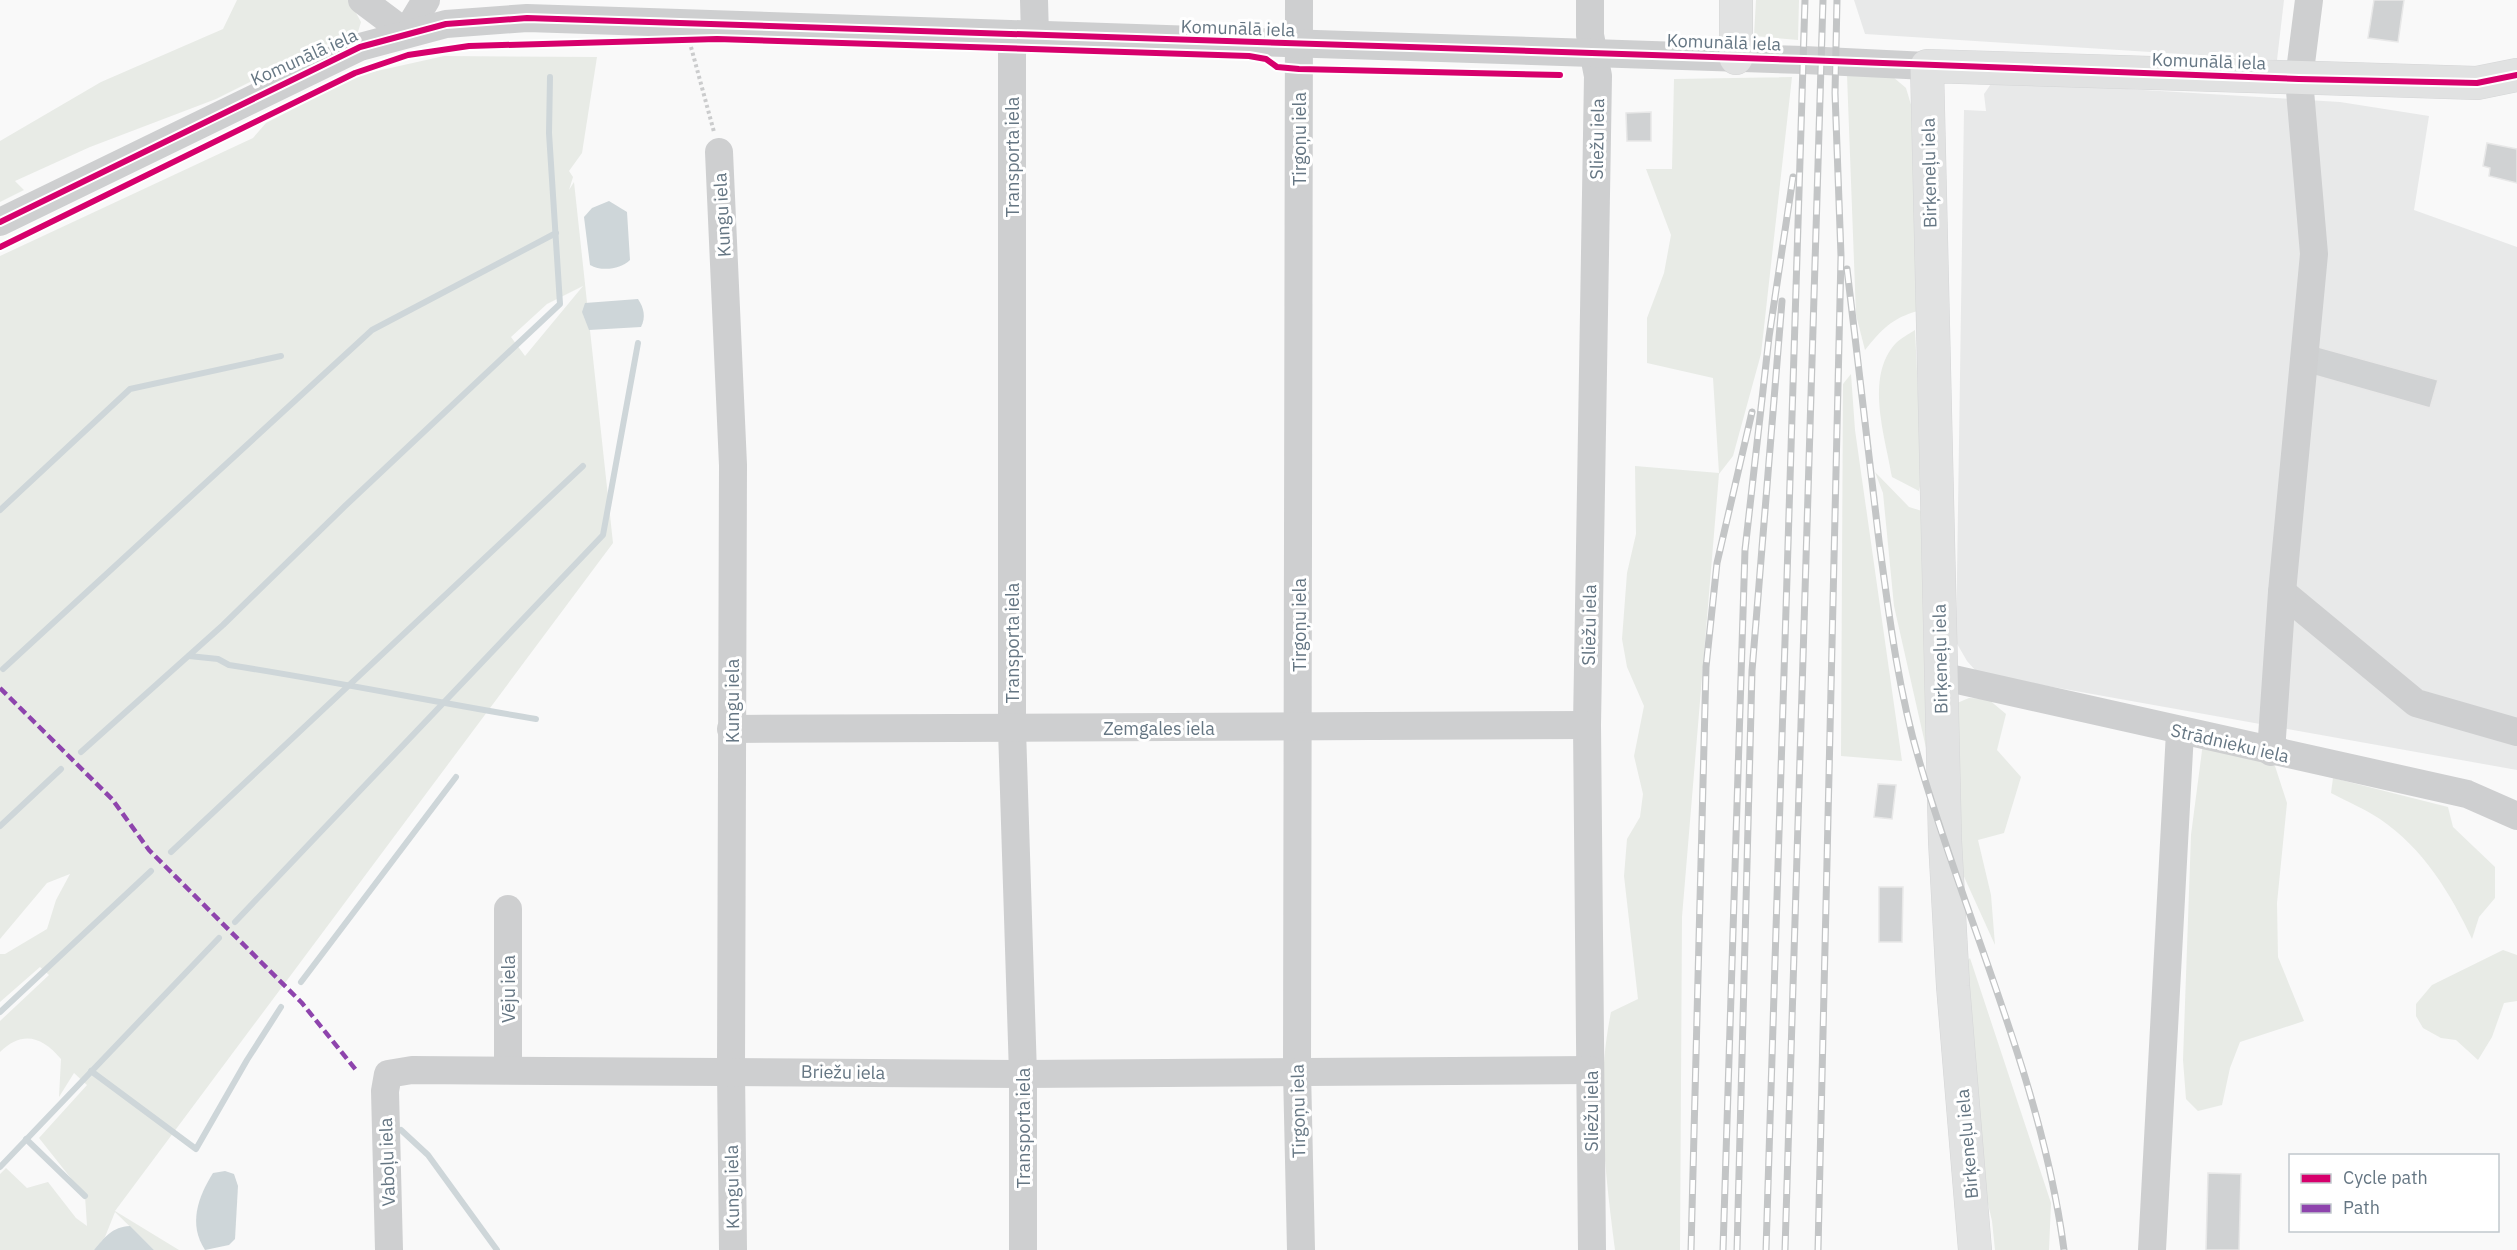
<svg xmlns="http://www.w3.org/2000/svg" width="2517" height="1250" viewBox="0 0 2517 1250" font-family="'IBM Plex Sans',sans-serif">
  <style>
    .built { fill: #e8e9e9 }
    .green { fill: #e8ebe6; fill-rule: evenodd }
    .water { fill: #ced6d9 }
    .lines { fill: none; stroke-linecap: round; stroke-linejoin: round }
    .stream { stroke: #ced6d9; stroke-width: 6 }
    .building { fill: #d0d2d3; stroke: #e8e8e8; stroke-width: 1.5 }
    .major-casing { stroke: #d5d6d7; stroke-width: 34 }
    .path { stroke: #cbcccd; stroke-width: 4; stroke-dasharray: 3 3; stroke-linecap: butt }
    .minor { stroke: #cecfd0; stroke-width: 28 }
    .major { stroke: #e1e2e2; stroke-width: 33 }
    .rail-casing { stroke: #c3c5c6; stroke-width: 7 }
    .rail { stroke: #fff; stroke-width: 4.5; stroke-dasharray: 14; stroke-linecap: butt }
    .quiet { stroke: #8e44ad; stroke-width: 4.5; stroke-dasharray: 9 4.5; stroke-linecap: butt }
    .cycleway-casing { stroke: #fff; stroke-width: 10 }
    .cycleway { stroke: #d6006c; stroke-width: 6 }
    .labels { text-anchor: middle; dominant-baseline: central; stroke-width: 6; stroke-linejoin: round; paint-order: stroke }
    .street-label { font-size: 18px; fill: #657683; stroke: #fff }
  </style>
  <rect width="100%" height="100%" fill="#f9f9f9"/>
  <g class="built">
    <path d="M1854,0H2284L2277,60L1865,34Z"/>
    <path d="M1993,81L2340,102L2429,116L2414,210L2517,247V770L1986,675L1975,670L1967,661L1956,642L1964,110L1986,111L1984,94Z"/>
  </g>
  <g class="green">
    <path d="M237,0H349L361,22L358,32L318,48L216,99L90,147L15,181L24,190L0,202V141L101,82L223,29Z"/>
    <path d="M1756,0H1799L1798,40L1754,36Z"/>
    <path d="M444,56L597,57L582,153L569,171L573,177L569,190L574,182L613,543L115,1211L179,1250H154L115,1212L105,1237L94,1250H0V1174L6,1168L27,1188L48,1182L76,1218L87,1226L85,1196L39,1138L87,1085L74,1073L59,1097L61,1059C42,1037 23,1030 0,1052V1021L49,975L40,967L0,1002V954H5L47,929L56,900L70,874L47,883L0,939V256L253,138L266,123L359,75ZM583,286L525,356L511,337L547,304Z"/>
    <path d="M1847,75L1893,77L1906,88L1918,128V311C1892,318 1882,329 1865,350L1856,315Z"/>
    <path d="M1792,77L1761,354L1733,456L1719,474L1682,917L1680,1250H1615C1605,1172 1595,1090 1611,1012L1638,999L1624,876L1627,839L1640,817L1643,794L1634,756L1644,706L1627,667L1622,639L1627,573L1636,534L1635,466L1719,473L1713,378L1647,363V318L1664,273L1671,235L1646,169H1672L1674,79Z"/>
    <path d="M1915,330L1922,476L1919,491L1892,477C1886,438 1864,377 1896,343C1901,338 1909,334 1915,330Z"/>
    <path d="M1851,374L1855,430L1902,761L1841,756L1843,384Z"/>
    <path d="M1875,472L1909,507L1922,511L1933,779L1894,606L1883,493Z"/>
    <path d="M1969,698L1988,699L2006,714L1997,750L2021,777L2004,833L1978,840L1991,895L1995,945L1961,870L1957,703Z"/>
    <path d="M2203,743L2275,766L2287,803L2277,903L2278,957L2304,1021L2240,1042L2230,1068L2222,1105L2198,1111L2186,1099L2183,1060L2191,835Z"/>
    <path d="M2333,778L2448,807L2453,827L2495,867V898L2479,917L2472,939C2451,894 2423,848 2380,819C2365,809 2348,802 2331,793Z"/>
    <path d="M2503,950L2517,955V1001L2504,1003L2492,1037L2478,1060L2456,1040L2441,1038L2423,1028L2416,1016V1004L2432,985Z"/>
    <path d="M1970,958L2051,1203L2049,1250H1995L1992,1221L1976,1152L1963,965Z"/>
  </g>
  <g class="water">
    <path d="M609,201L627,212L630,260C621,269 602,272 590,265L584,217L592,208Z"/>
    <path d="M638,299C644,308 646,317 641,327L589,330L582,312L585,303Z"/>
    <path d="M225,1171L234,1174L238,1186L235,1239L229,1245L205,1250C188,1224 198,1197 213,1173Z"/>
    <path d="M130,1226L154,1250H94C105,1237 112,1227 130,1226Z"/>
  </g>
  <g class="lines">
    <g class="stream">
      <path d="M0,510L130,389L281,356"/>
      <path d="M189,656L218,659L229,665C332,681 434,702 536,719"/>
      <path d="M3,669L372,330L556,233"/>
      <path d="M81,752L223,625L345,506L560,304L549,133L550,77"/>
      <path d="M0,826L61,769"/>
      <path d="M171,852L583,466"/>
      <path d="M235,922L603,535L638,343"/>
      <path d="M301,982L456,777"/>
      <path d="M0,1012L151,871"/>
      <path d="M91,1071L196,1149L247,1060L281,1007"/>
      <path d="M401,1130L428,1155L497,1250"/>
      <path d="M26,1139L85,1196"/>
      <path d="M0,1167L219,938"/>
    </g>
  </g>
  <g class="building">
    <path d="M2374,0H2404L2398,42L2368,38Z"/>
    <path d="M1651,112V141H1627L1626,113Z"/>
    <path d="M2487,143L2517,149V183L2489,176L2490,168L2483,166Z"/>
    <path d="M2318,347L2438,380L2430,408L2310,374Z"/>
    <path d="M1878,784L1896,785L1892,819L1874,817Z"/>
    <path d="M1879,887H1903L1902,942H1879Z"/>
    <path d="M2208,1173L2241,1174L2239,1250H2206Z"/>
  </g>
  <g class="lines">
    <g class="major-casing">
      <g id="major">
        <path d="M1736,0V58"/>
        <path d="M1975,1250L1953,986L1945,841L1927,66L2477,83L2517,75"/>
      </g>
    </g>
    <path class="path" d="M691,47L714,132"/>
    <g class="minor">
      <path d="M362,0L406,33L426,0"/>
      <path d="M1034,0L1035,36"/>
      <path d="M1299,0L1297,1071L1301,1250"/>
      <path d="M1590,0V35L1598,76L1587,725L1592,1250"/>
      <path d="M1012,35V729L1023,1074V1250"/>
      <path d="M719,152L733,465L731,1070L733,1250"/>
      <path d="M0,222L360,47L446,24L527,18L1804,60L1927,66"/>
      <path d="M2282,592L2416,703L2517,732"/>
      <path d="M1940,676L2467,794L2517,816"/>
      <path d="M731,729L1587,725"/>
      <path d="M2271,752L2282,592L2314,254L2299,79L2309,0"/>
      <path d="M508,1068V909"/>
      <path d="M389,1250L385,1091L388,1074L412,1070L1023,1074L1590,1070"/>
      <path d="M2152,1250L2180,732"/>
    </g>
    <use href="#major" class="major"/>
    <g class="rail-casing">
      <g id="rail">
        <path d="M1847,269C1858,360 1868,451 1879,541C1889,615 1898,689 1919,760C1966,923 2042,1081 2064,1250"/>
        <path d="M1691,1250L1706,667L1717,563L1752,412"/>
        <path d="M1723,1250L1745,550L1769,337L1793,177"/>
        <path d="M1737,1250L1752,671L1782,301"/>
        <path d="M1766,1250L1805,0"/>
        <path d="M1785,1250L1823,0"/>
        <path d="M1818,1250L1841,256L1835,93L1837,0"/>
      </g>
    </g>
    <use href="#rail" class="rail"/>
    <path class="quiet" d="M0,688L112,799L149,850L302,1003L356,1070"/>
    <g class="cycleway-casing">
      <g id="cycleway">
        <path d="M0,222L360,47L446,24L527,18L1804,60L2299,79L2477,83L2517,75"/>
        <path d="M0,247L355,73L408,55L469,46L717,39L1249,56L1266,59L1277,67L1299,69L1560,75"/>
      </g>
    </g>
    <use href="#cycleway" class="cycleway"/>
  </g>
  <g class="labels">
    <g class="street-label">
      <text transform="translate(1238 28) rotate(2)">Komunālā iela</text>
      <text transform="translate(1724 42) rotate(2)">Komunālā iela</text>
      <text transform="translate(304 57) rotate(-24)">Komunālā iela</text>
      <text transform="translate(2209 61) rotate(2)">Komunālā iela</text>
      <text transform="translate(1299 139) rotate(-90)">Tirgoņu iela</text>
      <text transform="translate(1597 139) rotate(-89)">Sliežu iela</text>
      <text transform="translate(1012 157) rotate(-90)">Transporta iela</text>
      <text transform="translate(1929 173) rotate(-91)">Birķeneļu iela</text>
      <text transform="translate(722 215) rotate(-93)">Kungu iela</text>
      <text transform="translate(1299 625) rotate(-90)">Tirgoņu iela</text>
      <text transform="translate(1589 625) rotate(-89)">Sliežu iela</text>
      <text transform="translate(1012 643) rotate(-90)">Transporta iela</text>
      <text transform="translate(1940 659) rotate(-91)">Birķeneļu iela</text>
      <text transform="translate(732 701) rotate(-90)">Kungu iela</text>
      <text x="1159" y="728">Zemgales iela</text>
      <text transform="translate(2230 743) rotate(13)">Strādnieku iela</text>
      <text transform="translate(508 989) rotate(-90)">Vēju iela</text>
      <text transform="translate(843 1072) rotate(1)">Briežu iela</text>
      <text transform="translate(1298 1111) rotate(-91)">Tirgoņu iela</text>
      <text transform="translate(1591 1111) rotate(-90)">Sliežu iela</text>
      <text transform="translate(1023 1128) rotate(-90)">Transporta iela</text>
      <text transform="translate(1967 1144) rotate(-95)">Birķeneļu iela</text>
      <text transform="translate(387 1162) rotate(-92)">Vaboļu iela</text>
      <text transform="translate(732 1187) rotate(-91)">Kungu iela</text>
    </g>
  </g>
  <rect x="2289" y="1154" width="210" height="78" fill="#ffffff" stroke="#c1c8cd" stroke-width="1.5"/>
  <rect x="2301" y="1174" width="30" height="9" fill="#d6006c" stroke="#c1c8cd" stroke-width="1.5"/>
  <text x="2343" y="1184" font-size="18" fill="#657683">Cycle path</text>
  <rect x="2301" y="1204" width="30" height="9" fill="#8e44ad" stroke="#c1c8cd" stroke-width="1.5"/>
  <text x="2343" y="1214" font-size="18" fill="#657683">Path</text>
</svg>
